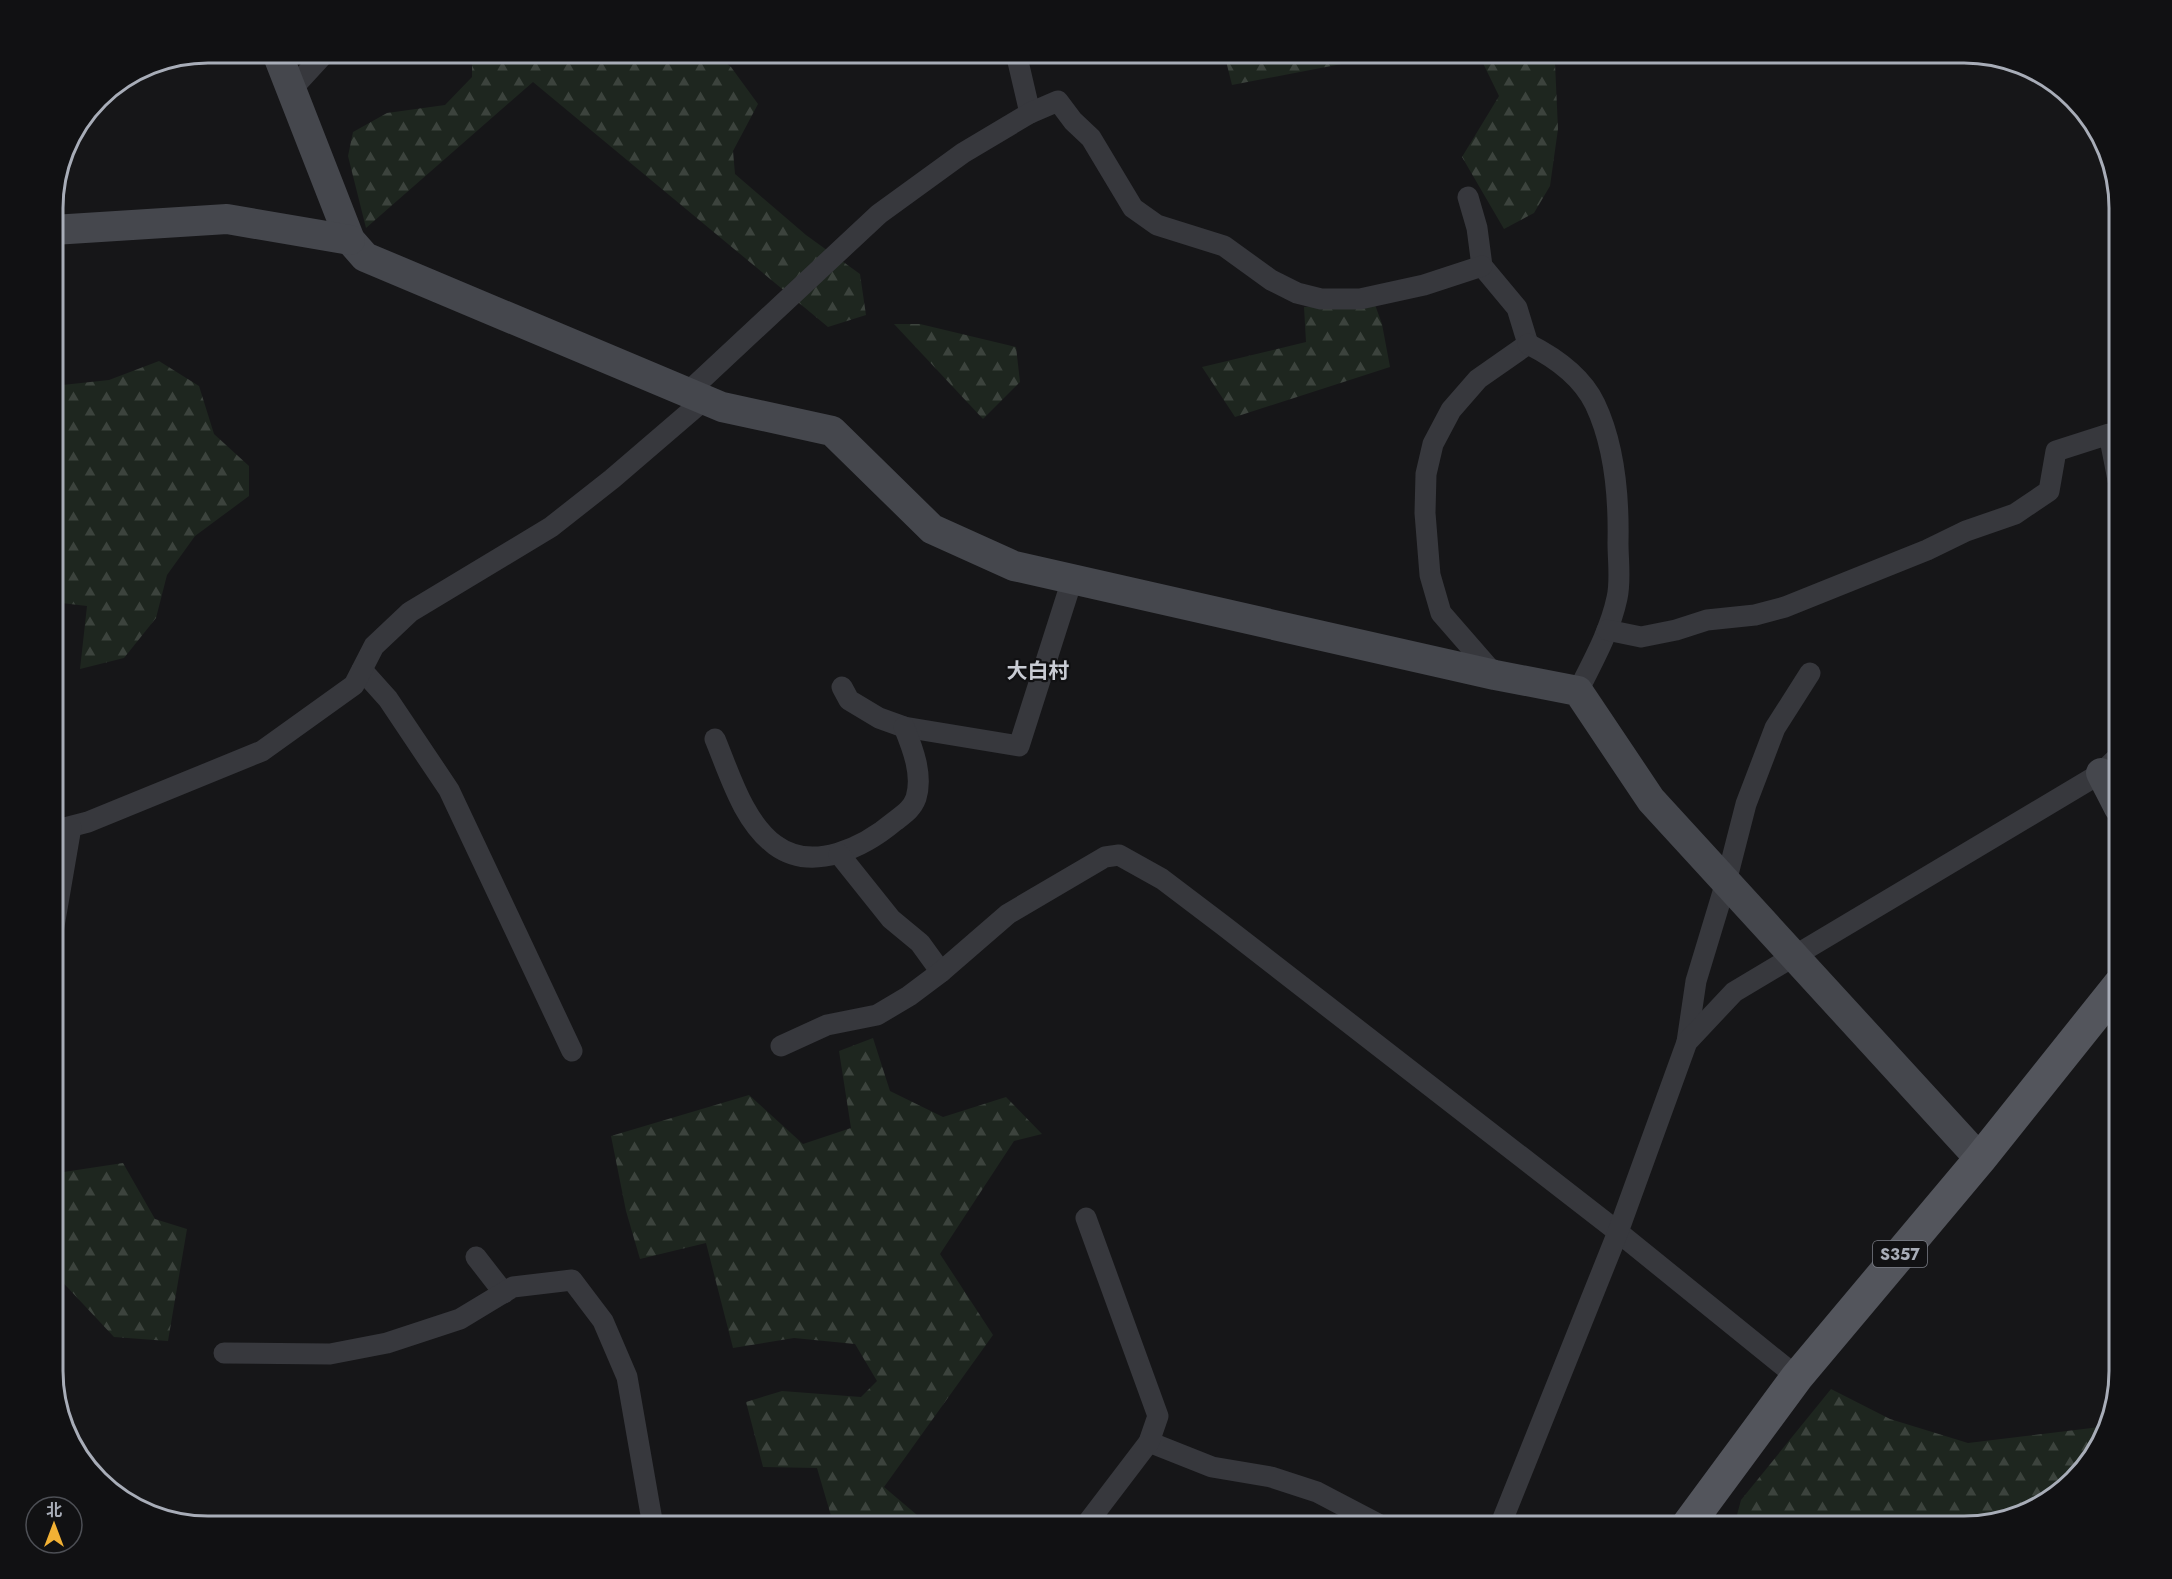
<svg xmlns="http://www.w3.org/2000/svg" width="2172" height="1579" viewBox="0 0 2172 1579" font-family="Jost,'Noto Sans SC',sans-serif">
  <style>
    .forest { fill: url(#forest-firs) }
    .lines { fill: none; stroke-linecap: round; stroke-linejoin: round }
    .street { stroke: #37383d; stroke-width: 21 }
    .secondary { stroke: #45474d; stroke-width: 30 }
    .primary { stroke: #53555c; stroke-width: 33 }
    .labels { text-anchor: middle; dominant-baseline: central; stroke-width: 4.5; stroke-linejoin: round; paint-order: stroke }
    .shield { fill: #111113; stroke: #7b7e86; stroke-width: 1.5 }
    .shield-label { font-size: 16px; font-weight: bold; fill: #a8adb8 }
    .quarter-label { font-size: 21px; font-weight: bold; fill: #c9ccd4; stroke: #111113 }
    .rim { fill: none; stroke: #a8adb8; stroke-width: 3 }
  </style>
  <defs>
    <pattern id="forest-firs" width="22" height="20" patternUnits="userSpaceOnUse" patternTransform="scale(1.5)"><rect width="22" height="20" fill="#1e261f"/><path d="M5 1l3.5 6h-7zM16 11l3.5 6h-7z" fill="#3c433d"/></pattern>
  </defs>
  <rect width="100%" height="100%" fill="#161618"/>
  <g class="forest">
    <path d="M472,53H713L731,67L758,104L733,151L735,174L806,235L860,274L866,315L828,327L533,82L366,228L348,156L353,132L387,113L445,105L472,77Z"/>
    <path d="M1224,53H1399L1232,85Z"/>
    <path d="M1478,53H1549L1555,63L1558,129L1550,186L1534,213L1504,229L1462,157L1499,96Z"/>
    <path d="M1374,302L1382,324L1390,367L1235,417L1202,367L1306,342L1304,307Z"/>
    <path d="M894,324H920L1016,347L1020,382L983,419Z"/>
    <path d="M159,361L199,386L214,434L249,466V496L195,536L167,575L156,618L124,658L80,669L87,606L53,602V386L109,380Z"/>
    <path d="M873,1038L890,1091L943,1117L1006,1097L1042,1134L1014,1141L940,1254L993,1335L884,1487L930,1526H834L817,1468L763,1467L746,1402L782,1391L861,1397L877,1381L855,1344L794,1338L733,1348L706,1243L640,1259L626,1211L611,1136L749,1095L803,1144L851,1128L839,1051Z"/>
    <path d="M123,1163L155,1219L187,1229L168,1341L114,1337L53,1272V1167L57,1173Z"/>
    <path d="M1831,1389L1890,1419L1968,1443L2108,1426L2088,1465L2043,1502L1948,1526H1734L1741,1500Z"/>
  </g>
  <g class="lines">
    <g class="street">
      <path d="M1016,53L1030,113"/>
      <path d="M291,90L325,53"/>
      <path d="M1468,197L1477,228L1482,266L1517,308L1528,344L1478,379L1451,410L1433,444L1426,474L1425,513L1430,575L1441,613L1495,675"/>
      <path d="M1528,344C1554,357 1582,377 1595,404C1615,446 1619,498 1618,543C1618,561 1621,581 1617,598C1610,631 1593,661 1578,691"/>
      <path d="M687,393L879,214L963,153L1030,113L1058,101L1073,121L1091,138L1133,208L1157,225L1224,246L1271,280L1297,293L1321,299H1360L1424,285L1482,266"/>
      <path d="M1607,630L1641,637L1676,630L1707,620L1755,615L1785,607L1927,550L1966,531L2015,514L2049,491L2056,451L2109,434L2119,485"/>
      <path d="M362,670L388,699L449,790L572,1051"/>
      <path d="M842,687L849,700L879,718L904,727L1019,746L1072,580"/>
      <path d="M715,739C730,775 743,821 775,845C813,873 864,847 895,821C904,814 912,809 916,798C923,775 913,749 904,727"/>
      <path d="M53,826L61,829L88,822L262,751L354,685L374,646L410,612L551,527L612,479L704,400"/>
      <path d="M839,854L891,919L920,943L941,972"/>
      <path d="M53,932L71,827"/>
      <path d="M1687,1042L1696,981L1726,882L1746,804L1775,728L1810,673"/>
      <path d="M781,1046L827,1025L877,1015L909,996L941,972L1008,914L1105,857L1119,855L1162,879L1224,926L1613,1228L1797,1377"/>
      <path d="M476,1257L504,1293"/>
      <path d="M224,1353L330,1354L387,1343L460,1319L513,1287L572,1280L603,1321L627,1377L653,1526"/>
      <path d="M1149,1442L1212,1467L1271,1477L1317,1492L1382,1526"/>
      <path d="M1085,1526L1149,1442L1158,1416L1086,1218"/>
      <path d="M1500,1526L1618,1232L1687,1042L1734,992L2101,773L2119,756"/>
    </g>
    <g class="secondary">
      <path d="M277,53L350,240L365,257L722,407L832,431L932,529L1014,566L1495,675L1578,691L1651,800L1980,1159"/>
      <path d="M53,230L227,219L350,240"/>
      <path d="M2101,773L2119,808"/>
    </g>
    <path class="primary" d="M1687,1526L1797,1377L1980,1159L2119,985"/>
  </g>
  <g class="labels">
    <rect class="shield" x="1873" y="1241" width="54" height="26" rx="4.5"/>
    <g class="shield-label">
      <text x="1900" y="1254">S357</text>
    </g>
    <g class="quarter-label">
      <text x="1038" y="671">大白村</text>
    </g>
  </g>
  <path d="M0 0H2172V1579H0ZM208 63H1964A145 145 0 0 1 2109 208V1371A145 145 0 0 1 1964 1516H208A145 145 0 0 1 63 1371V208A145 145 0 0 1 208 63Z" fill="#111113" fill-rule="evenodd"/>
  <path class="rim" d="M208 63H1964A145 145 0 0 1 2109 208V1371A145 145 0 0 1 1964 1516H208A145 145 0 0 1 63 1371V208A145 145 0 0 1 208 63Z"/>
  <g transform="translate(54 1525)"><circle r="28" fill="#111113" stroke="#4d4f55" stroke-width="1.5"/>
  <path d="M0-4.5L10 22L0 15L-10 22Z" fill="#f2b134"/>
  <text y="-9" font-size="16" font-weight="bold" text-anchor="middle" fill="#a8adb8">北</text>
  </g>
</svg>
